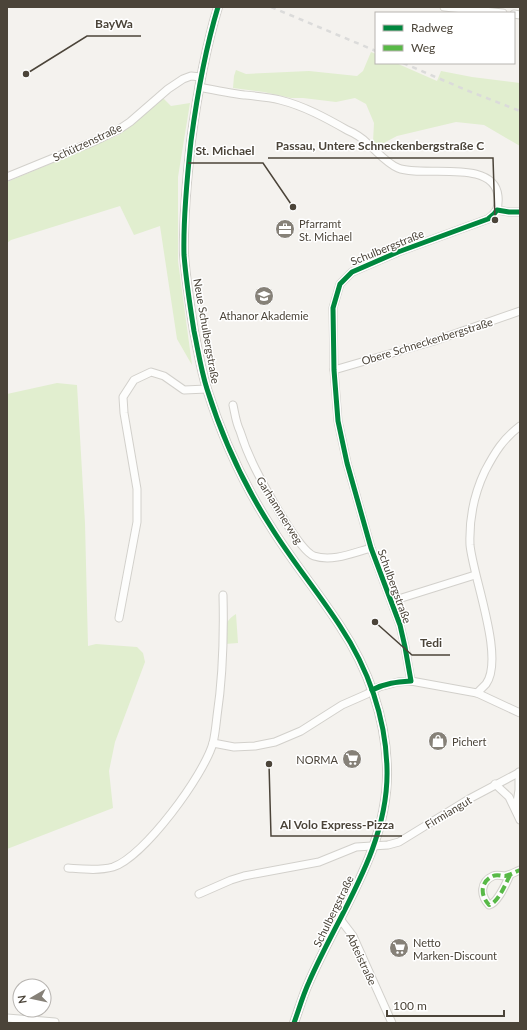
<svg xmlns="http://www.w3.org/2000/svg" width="527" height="1030" viewBox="0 0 527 1030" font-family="Lato,sans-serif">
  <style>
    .green { fill: #e1eecf }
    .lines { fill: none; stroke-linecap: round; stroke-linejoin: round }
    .minor-casing { stroke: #d2d0cb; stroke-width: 9 }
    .tertiary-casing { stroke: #d2d0cb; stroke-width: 10 }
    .minor { stroke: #fdfdfc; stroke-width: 7 }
    .tertiary { stroke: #fdfdfc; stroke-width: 8 }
    .rail { stroke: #dbdbda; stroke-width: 2.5; stroke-dasharray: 5 5; stroke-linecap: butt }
    .quiet { stroke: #58b947; stroke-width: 4; stroke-dasharray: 8 4; stroke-linecap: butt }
    .cycleway-casing { stroke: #fff; stroke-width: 8 }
    .cycleway { stroke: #00873e; stroke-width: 5 }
    .labels { text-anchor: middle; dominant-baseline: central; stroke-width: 3; stroke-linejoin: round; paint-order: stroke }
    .street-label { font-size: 11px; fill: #4b4439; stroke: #fff }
    .poi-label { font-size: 11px; fill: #4b4439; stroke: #fff; text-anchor: start }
    .leader { fill: none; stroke: #4b4439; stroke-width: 1.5 }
    .callout-dot { fill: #4b4439; stroke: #fff; stroke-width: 1.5 }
    .callout-label { font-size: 12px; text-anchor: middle; font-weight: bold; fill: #4b4439; stroke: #fff; stroke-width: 3; stroke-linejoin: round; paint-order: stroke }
  </style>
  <rect width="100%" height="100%" fill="#f4f2ee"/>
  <g class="green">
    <path d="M371,52L376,54V63H396L437,81L441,71L472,77L520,83V146L484,125L456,122L397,136L378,146L373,142L374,123L366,104L355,98L336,102L303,98H291L264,92L233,88L234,76L236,70L246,74L309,71L357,76L363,71Z"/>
    <path d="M162,97L171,106L190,103L178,177V261L192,365L177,339L160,226L134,235L120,206L11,240L7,243V182L119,135L132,125Z"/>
    <path d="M57,383L77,385L85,523L88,646L96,644L137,647L143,653L145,662L115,742L109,771L113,808L7,849V394Z"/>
    <path d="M236,614L238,643L225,644C225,630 223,622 236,614Z"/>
  </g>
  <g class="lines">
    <g class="minor-casing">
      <g id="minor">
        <path d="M444,7L503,13"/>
        <path d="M514,14L520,15"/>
        <path d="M199,87C214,90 229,93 244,95C256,96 269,97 280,100C304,106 326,118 347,130C354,133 361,137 367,143C377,151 386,163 398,168C422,178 494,158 498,196C499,207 497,212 488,219L398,252L352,272L340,284L333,308L334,370L338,421L347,463L371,548L400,625L405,647L411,681L398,682L379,687L367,694L342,705L301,731L275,742L255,746L234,747L213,743"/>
        <path d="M7,177L95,141L118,130L130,122L168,89L183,79L191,76L201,77"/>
        <path d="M497,210L509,212H520"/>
        <path d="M334,370L434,341L520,311"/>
        <path d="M233,405C235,414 236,423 240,431C244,444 249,456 255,468C263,484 299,551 314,556C332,562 353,553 371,548"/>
        <path d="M392,601L475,575"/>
        <path d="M119,618L137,522V489L124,413L123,397L134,380L151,372L164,376L184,390L207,389"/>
        <path d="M411,681L477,693L520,713"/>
        <path d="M477,693C480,690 483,687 486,684C505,658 473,577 470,545C469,519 474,494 485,471C495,452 503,439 520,426"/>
        <path d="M495,784L509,797L520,820"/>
        <path d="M516,809L519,790V772"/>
        <path d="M68,868C82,869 99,871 113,867C144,857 204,775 213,743C215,735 216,725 217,716C223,676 224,635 223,595"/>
        <path d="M510,875C506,883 498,903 489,905C480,895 480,882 493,876C497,874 501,876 505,876C510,875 515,872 520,870"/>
        <path d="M199,894L231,880L244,876L319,862L356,847L388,845L399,842L469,799L520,772"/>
        <path d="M340,919L353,936L392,1023"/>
        <path d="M7,1018L55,1022"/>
      </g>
    </g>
    <g class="tertiary-casing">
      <path id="tertiary" d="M218,7C205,50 197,96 191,141C187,178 183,217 184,255C186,280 190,306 194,331C198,350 201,370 207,389C222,437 244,485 271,527C292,561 318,592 340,626C368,668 386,718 387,769C389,847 339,913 309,982C303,995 299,1009 294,1023"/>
    </g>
    <use href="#minor" class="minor"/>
    <use href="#tertiary" class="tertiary"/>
    <g class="rail">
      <path d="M271,7L376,51"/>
      <path d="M403,63L466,90L520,111"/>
    </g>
    <path class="quiet" d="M510,875C506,883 498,903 489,905C480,895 480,882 493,876C497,874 501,876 505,876C510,875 515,872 520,870"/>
    <g class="cycleway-casing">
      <g id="cycleway">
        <path d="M218,7C205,50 197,96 191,141C187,178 183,217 184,255C186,280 190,306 194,331C198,350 201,370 207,389C222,437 244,485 271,527C292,561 318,592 340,626C368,668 386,718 387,769C389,847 339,913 309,982C303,995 299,1009 294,1023"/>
        <path d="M372,690C385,683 397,682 411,681L405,647L400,625L371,548L347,463L338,421L334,370L333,308L340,284L352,272L398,252L488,219L494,214L497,210L509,212H520"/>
      </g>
    </g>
    <use href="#cycleway" class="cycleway"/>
  </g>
  <defs>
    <g id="office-disc" transform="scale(1)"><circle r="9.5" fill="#868178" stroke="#fff"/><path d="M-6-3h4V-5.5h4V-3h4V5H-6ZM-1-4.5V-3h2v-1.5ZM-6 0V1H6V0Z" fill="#fff"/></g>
    <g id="university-disc" transform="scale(1)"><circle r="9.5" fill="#868178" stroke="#fff"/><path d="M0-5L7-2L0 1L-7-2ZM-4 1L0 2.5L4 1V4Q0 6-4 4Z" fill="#fff"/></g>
    <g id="shop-disc" transform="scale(1)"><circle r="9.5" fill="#868178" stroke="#fff"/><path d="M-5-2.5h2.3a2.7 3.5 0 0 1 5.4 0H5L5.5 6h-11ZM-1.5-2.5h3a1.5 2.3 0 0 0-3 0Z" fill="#fff"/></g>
    <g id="supermarket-disc" transform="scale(1)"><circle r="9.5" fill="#868178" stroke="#fff"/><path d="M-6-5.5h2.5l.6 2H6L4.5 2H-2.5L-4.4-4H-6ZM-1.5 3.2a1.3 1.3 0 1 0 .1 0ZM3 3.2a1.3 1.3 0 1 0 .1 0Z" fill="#fff"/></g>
  </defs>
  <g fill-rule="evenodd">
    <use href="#office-disc" x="285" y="229"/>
    <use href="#university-disc" x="264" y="296"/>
    <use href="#shop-disc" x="438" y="741"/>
    <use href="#supermarket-disc" x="352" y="759"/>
    <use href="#supermarket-disc" x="399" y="948"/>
  </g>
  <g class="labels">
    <g class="street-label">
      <text transform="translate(87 142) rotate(-25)">Schützenstraße</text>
      <text transform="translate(387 247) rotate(-22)">Schulbergstraße</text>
      <text transform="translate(207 331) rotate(80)">Neue Schulbergstraße</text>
      <text transform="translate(427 341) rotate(-17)">Obere Schneckenbergstraße</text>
      <text transform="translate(280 510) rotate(58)">Garhammerweg</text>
      <text transform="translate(395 586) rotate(70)">Schulbergstraße</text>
      <text transform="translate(448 812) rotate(-31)">Firmiangut</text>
      <text transform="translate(333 911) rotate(-64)">Schulbergstraße</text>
      <text transform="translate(362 959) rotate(65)">Abteistraße</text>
    </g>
    <g class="poi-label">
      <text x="299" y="223">Pfarramt<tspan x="299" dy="13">St. Michael</tspan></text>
      <text x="264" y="315" text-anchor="middle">Athanor Akademie</text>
      <text x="452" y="741">Pichert</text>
      <text x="338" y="759" text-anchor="end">NORMA</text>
      <text x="413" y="942">Netto<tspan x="413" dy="13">Marken-Discount</tspan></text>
    </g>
  </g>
  <path class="leader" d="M26 74L87 36H141M495 220L493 158H268M293 207L263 163H188M375 622L412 655H450M269 764L271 836H402"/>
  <g class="callout-dot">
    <circle cx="26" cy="74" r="4"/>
    <circle cx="495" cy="220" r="4"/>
    <circle cx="293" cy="207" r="4"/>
    <circle cx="375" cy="622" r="4"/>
    <circle cx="269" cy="764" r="4"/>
  </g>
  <g class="callout-label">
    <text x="114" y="28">BayWa</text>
    <text x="380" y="150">Passau, Untere Schneckenbergstraße C</text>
    <text x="225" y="155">St. Michael</text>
    <text x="431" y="647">Tedi</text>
    <text x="337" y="829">Al Volo Express-Pizza</text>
  </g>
  <rect width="527" height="1030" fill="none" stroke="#4b4439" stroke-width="16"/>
  <rect x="375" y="12" width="140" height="52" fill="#ffffff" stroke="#b7b4b0"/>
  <rect x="383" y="25" width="20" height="6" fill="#00873e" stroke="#b7b4b0"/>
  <text x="411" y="32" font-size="12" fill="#4b4439">Radweg</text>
  <rect x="383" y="45" width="20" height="6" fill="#58b947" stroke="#b7b4b0"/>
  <text x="411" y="52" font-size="12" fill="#4b4439">Weg</text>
  <g transform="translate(32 998) rotate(261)"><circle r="19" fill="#ffffff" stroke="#b7b4b0"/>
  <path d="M0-3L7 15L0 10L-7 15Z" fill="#868178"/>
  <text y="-6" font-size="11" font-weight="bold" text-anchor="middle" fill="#4b4439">N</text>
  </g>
  <path d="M387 1010v6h117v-6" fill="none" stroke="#4b4439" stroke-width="2"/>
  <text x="393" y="1010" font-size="12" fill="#4b4439" stroke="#ffffff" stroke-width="3" paint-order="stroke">100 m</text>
</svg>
